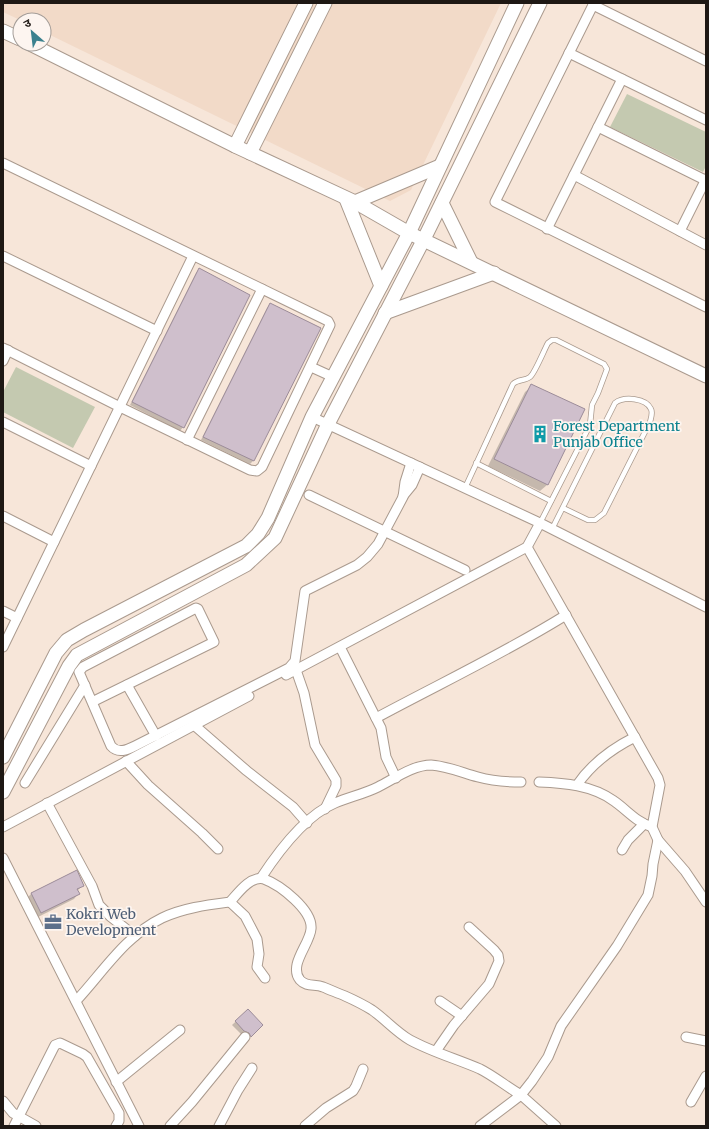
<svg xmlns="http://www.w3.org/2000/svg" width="709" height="1129" viewBox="0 0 709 1129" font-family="Merriweather,'Noto Sans Devanagari',serif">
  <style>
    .built { fill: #f2dac8 }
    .green { fill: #c4c9b0 }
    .shadow { fill: #0003 }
    .building { fill: #cfbfcc; stroke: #9c8c99 }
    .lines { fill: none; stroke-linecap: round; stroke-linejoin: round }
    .lane-casing { stroke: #aa9a8e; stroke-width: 6 }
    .street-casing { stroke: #aa9a8e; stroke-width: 11 }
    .secondary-casing { stroke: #aa9a8e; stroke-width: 15 }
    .lane { stroke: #fff; stroke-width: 4.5 }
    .street { stroke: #fff; stroke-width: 9 }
    .secondary { stroke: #fff; stroke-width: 13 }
    .labels { text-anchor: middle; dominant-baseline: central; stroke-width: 3.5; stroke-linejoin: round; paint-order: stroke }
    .culture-label { font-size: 14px; fill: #0d838f; stroke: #fdf5f0; text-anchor: start }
    .service-label { font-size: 14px; fill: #4e5e75; stroke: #fdf5f0; text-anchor: start }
  </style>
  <rect width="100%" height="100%" fill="#f7e6d9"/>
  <path class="built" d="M3,3H501L411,190L390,201L44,32V20H20L3,12Z"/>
  <g class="green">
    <path d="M627,94L706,132V166L703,172L610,127Z"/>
    <path d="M16,367L95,407L73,448L3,412V392Z"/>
  </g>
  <g class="shadow">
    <path d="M199,270L183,427L180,431L130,405L196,273Z"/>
    <path d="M270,305L320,329L253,461L250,464L201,440L267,308Z"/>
    <path d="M532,386L584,410L547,485L540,491L488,466L525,392Z"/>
    <path d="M76,872L83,885L77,891L78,894L74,899L36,918L26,899L31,894Z"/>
    <path d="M248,1010L262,1025L247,1039L245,1035L241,1034L232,1025Z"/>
  </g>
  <g class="building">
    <path d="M199,268L250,295L184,428L132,402Z"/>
    <path d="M270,303L321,328L254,461L203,437Z"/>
    <path d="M531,384L585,409L548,485L494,459Z"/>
    <path d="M77,870L84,886L77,889L80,894L41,913L31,893Z"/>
    <path d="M248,1009L263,1025L251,1037L249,1033L244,1031L235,1021Z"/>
  </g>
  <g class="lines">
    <g class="lane-casing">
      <g id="lane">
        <path d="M476,463L551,501"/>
        <path d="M465,488L513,384C518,379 525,381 530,377C535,373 544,350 548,343L552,340H556L604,364L607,369L598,393L592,405L590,425L540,523"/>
        <path d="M552,529L615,403C624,396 646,398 651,409C653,413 651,418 650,422L604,513L595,520H588L563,508"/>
      </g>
    </g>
    <g class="street-casing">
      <g id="street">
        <path d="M594,3L495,202L706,307"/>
        <path d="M593,5L706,61"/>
        <path d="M569,53L706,120"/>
        <path d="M598,127L705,180"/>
        <path d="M3,163L328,321L330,325L262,467L257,471L250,470L120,407L3,348"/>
        <path d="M574,175L706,245"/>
        <path d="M547,229L622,79"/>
        <path d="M680,231L706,179"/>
        <path d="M3,256L157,331"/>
        <path d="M3,361L8,350"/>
        <path d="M311,367L333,377"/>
        <path d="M312,417L540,523L706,607"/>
        <path d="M3,422L91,466"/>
        <path d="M187,440L262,289"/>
        <path d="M309,495L465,570"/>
        <path d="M403,496L412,485L420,467"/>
        <path d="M3,516L54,542"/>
        <path d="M527,547L658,778L660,785L652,827L658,840L685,871L706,902"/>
        <path d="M3,611L17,618"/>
        <path d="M3,647L193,256"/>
        <path d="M340,647L381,728L386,757L396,778"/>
        <path d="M296,670L304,693L315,745L336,780V786L325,809"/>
        <path d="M286,675L527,547L540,523"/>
        <path d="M127,685L156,736"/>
        <path d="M92,702L79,672L83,667L196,608L198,609L214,642L92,702L111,746C118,754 127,750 135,746L289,668L295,661L305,591L357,565L367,557L378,544L403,497L405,482L411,463"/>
        <path d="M376,718C439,684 505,653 566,615"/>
        <path d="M194,725L247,771L293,807L307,823"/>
        <path d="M126,761L148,785L202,833L218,849"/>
        <path d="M539,782C564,783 592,785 614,801C627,810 636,822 652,827"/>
        <path d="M25,783L85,685"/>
        <path d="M577,785C592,763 611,749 635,737"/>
        <path d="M47,803L92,886L99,905L111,917L135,936"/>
        <path d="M3,827L249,696"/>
        <path d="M622,850L628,840L644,824"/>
        <path d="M3,858L139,1126"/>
        <path d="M261,878C278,852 306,815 335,803C349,797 364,794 378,787C394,779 413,765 431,765C447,766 463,773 478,777C492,781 506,782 521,782"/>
        <path d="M265,978L257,967L259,954L257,939L245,916L230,902C238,893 251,875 264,879C280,885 313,910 311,929C310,944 288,965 300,980C306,987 315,984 323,987C330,990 338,993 345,996C354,1000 364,1005 372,1010C385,1019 396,1032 410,1040C432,1052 457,1059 480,1069C494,1076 507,1087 521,1095L480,1126"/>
        <path d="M76,1001C103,972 125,936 162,918C183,908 207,905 230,902"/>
        <path d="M440,1001L462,1016"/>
        <path d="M686,1037L706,1041"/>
        <path d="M436,1051L454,1025L489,984L499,961L498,955L494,950L469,927"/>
        <path d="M116,1082L180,1030"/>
        <path d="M3,1101L13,1113L36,1126"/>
        <path d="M691,1102L706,1076"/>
        <path d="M14,1126L55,1045L60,1043L83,1054L87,1057L119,1113V1121L116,1126"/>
        <path d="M170,1126L192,1102L245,1037"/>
        <path d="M219,1126L238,1090L252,1068"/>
        <path d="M305,1126L326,1108L353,1091L356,1086L363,1069"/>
        <path d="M556,1126L521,1095L532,1081L548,1057L561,1026L617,946L648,895L652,876L653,864L658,840"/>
      </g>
    </g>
    <g class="secondary-casing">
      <g id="secondary">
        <path d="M3,31L20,39"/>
        <path d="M30,44L235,146L355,202L409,233L706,376"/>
        <path d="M235,146L306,3"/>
        <path d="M250,153L325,3"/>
        <path d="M346,199L381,286"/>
        <path d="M355,202L440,166"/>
        <path d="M442,203L471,262"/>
        <path d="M385,313L494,273"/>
        <path d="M3,757L56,653L67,640L84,630L246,546L258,534L268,518L312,417L409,233L517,3"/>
        <path d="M3,792L69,666L77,655L246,565L275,538L328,424L424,239L540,3"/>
      </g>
    </g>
    <use href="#lane" class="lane"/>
    <use href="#street" class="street"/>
    <use href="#secondary" class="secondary"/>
  </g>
  <defs>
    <g id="building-bare" transform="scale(1.38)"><path d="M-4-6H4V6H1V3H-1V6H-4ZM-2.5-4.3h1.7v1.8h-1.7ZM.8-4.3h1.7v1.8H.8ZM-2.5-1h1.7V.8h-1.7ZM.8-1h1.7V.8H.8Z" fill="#0f9aa8" stroke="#fdf5f0" stroke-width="2.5" paint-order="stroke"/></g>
    <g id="office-bare" transform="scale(1.38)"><path d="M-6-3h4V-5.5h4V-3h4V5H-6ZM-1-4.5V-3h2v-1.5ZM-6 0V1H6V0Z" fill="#5c6f8a" stroke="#fdf5f0" stroke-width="2.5" paint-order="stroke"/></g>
  </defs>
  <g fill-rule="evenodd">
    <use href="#building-bare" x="540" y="434"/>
    <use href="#office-bare" x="53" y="922"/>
  </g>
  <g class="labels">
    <g class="culture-label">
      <text x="553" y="426">Forest Department<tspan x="553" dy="16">Punjab Office</tspan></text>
    </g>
    <g class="service-label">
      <text x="66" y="914">Kokri Web<tspan x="66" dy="16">Development</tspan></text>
    </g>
  </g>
  <rect width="709" height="1129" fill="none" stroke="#1e1814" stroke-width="8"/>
  <g transform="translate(32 32) rotate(332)"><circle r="19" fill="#fdf5f0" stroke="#a49d98"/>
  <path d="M0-3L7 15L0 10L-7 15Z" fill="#3b818e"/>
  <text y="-6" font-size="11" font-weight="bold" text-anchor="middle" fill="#1e1814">उ</text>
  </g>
</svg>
